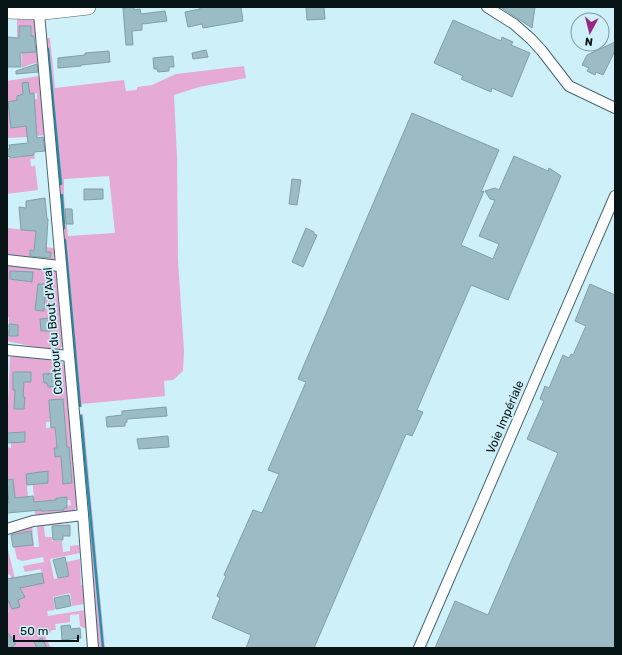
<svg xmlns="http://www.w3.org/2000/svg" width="622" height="655" viewBox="0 0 622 655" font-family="Rubik,sans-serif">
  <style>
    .green { fill: #e5aad6; fill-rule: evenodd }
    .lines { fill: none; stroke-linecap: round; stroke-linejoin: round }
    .stream { stroke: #2092a7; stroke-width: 2.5 }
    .building { fill: #9bbcc4; stroke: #809fa7 }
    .minor-casing { stroke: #47656c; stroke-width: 12 }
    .secondary-casing { stroke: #47656c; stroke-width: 16 }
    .minor { stroke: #fff; stroke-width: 10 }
    .secondary { stroke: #fff; stroke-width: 15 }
    .labels { text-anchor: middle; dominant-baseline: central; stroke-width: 3.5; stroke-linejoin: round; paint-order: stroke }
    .street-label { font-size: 12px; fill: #081517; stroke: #cef0f8 }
  </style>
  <rect width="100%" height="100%" fill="#cef0f8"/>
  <g class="green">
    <path d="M17,19L34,20L36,43L35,36H31V26H19L32,52H37L38,63L31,64L22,68L21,44L17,36Z"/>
    <path d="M44,38H50L55,88L124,80L126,91L137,90V87L152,85L176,74L244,66L246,78L199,87L174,95L177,157L178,260L184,351L183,371L173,380L164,381L165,396L82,404V407H79L77,406L57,192L60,191L59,187L57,185ZM109,176L115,233L68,236L64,197V179Z"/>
    <path d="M39,76L46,135L37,136L35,111L27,137L7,138V105H8V102H7V81ZM37,93V99L17,100L13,104L12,101L17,100V96Z"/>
    <path d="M22,153L34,154L35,159H30L31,165L32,167L35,165L38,190L7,194V159L22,157Z"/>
    <path d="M7,228L37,231L35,246L54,248V262L50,261V252L30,250V257L34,258V259L7,257V252H8Z"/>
    <path d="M7,265L56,270L63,345L59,350L39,348L7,341V330H9V336H18V325L9,324V317H7ZM38,284L48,285L47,297H45L44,311L35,310Z"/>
    <path d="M14,356L59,360L65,365L76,484L77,506L74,511L35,515L32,474H26L28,497L15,498L14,489L8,490L9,503H7V447L11,448V443L25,442V432L7,433L10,357ZM59,373L60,386L48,387L47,383H44L43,374ZM57,421V425L65,424L67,442L56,443L55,427L46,428V422ZM57,497H66L67,500H70L71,505L67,506V508H64V510L41,511V501L56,500Z"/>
    <path d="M78,414H83L105,648H98Z"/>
    <path d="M63,521V524L44,526L45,537H52V541H62L63,552L70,551V546L79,545L80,553L50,559L54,579L69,576L66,562L80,559L81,585H84V604L72,606L70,593L53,597L55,610L47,611L48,616L85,610L86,629L80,626L79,614L70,615V622L55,624L56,630H52L49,633L45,628L42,630L51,648H7V613L9,611L7,608V584L12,581L10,574L7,575V546L15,579L23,587L44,583L41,569L25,572L23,566L44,562L43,557L22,561L17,559L14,546L29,545L32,544L31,532L12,534V531L32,526L34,547H39L37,526Z"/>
  </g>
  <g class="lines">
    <g class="stream">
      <path d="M48,49L61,184"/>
      <path d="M62,195L64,228"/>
      <path d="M65,240L80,406"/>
      <path d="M81,416L103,648"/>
    </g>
  </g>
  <g class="building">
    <path d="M134,7V10L140,9L141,14L165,11L167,21L142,24V30L132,31L133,45H126L123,8Z"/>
    <path d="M200,7H241L243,21L203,28L202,24L188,27L185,12L200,9Z"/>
    <path d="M306,7H324L325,19L307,20Z"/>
    <path d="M500,7H535L532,28L517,18Z"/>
    <path d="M453,20L501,41L502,37L513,42L511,45L530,53L512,97L492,88L491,92L461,79L463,76L434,63Z"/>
    <path d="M19,26H31V36H34L36,52L20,53L21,67H7V37L19,38Z"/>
    <path d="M615,42V51L603,75L596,72L595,75L587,71L589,68L582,65L587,55Z"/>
    <path d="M206,50L208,57L193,59L192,53Z"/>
    <path d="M109,51L110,62L81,65V66L58,68V58L85,55V53Z"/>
    <path d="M173,56L174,67H169V71L158,72L157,69H154L153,58Z"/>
    <path d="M37,64L38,72L16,74V71Z"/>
    <path d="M28,82L30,94L34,93L37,138L43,137L45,151L34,152V155L10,158V156L7,157V149H10L9,145L28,143L26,126L11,128L8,102L17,100V96L23,94L22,83Z"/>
    <path d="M412,113L499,150L481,192L484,191L461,245L493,259L499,244L479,236L495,200L490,199L485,191L495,188L499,190L514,156L548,171L549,168L561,176L508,300L471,285L417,410L423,412L412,436L406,434L314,648H246L251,635L212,618L220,598L217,596L226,576L224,575L253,510L262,513L279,474L268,470L306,382L298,379Z"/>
    <path d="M292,179L301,180L297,205L289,204Z"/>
    <path d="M84,189H103V199L84,200Z"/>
    <path d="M45,198L47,219H48L46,252H51L50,258L30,256V250L34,251L36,231L21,230L19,207L26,208V201Z"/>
    <path d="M65,209H72L73,224H66Z"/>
    <path d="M306,228L314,232V234L317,235L303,267L292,262Z"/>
    <path d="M10,271L33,272L32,282L10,279Z"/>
    <path d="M38,284H48L47,297H45L44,311L35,310Z"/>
    <path d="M590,284L615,295V648H435L455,601L488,615L558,453L527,439L544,401L540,399L545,386L549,388L563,355L569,358L571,354L573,355L586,326L575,321Z"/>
    <path d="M50,318L51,331H41L40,319Z"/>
    <path d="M9,324L18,325V336H9Z"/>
    <path d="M13,372H31V382H24L23,397H25L24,409H14L15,390H13Z"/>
    <path d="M59,373L60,386L48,387L47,383H44L43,374Z"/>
    <path d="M63,399L67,447H69L72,483L63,484L61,456L55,457L54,448H57L55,427L51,428L49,400Z"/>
    <path d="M166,407L167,416L127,419V422L125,423V426L107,427L106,417L122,415V411Z"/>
    <path d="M25,432V442L7,443V433Z"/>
    <path d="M168,436L169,447L139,449L137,439Z"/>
    <path d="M48,471V483L27,485L26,474Z"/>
    <path d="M13,479L15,498L33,496L34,502L56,500V498L67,497V508H64V510L41,511V510L7,513V503H9L7,480Z"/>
    <path d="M70,525V536H63V540H53L52,526Z"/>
    <path d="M31,531L33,545L13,547L11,535Z"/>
    <path d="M65,557L69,576L58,578L53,560Z"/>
    <path d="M42,573L44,583L20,588L25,597L18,600L20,607L12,609L7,598V579Z"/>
    <path d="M69,595L71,606L56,609L54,598Z"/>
    <path d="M70,625L71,629L80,628L81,638L62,640L61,626Z"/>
    <path d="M7,632L16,644L11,648H7Z"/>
    <path d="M42,638L47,648H37L34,642Z"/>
  </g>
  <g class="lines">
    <g class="minor-casing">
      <g id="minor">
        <path d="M487,7L514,24L531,39L542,51L569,86L615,108"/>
        <path d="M39,13L83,515L93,648"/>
        <path d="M7,260L60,266"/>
        <path d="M7,350L69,356"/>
        <path d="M7,529L33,521L83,515"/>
        <path d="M419,648L615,196"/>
      </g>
    </g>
    <g class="secondary-casing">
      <path id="secondary" d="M7,11L44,12L88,7"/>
    </g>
    <use href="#minor" class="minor"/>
    <use href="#secondary" class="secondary"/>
  </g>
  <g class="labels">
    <g class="street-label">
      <text transform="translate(53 331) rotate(-95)">Contour du Bout d'Aval</text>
      <text transform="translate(505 417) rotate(-67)">Voie Impériale</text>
    </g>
  </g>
  <rect width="622" height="655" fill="none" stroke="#081517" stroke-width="16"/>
  <g transform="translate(590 32) rotate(187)"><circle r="19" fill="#cef0f8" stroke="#7f989e"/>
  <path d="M0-3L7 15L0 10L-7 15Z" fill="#972685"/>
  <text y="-6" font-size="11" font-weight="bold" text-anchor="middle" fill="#081517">N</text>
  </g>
  <path d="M14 635v6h64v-6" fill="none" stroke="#081517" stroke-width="2"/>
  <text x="20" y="635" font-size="12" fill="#081517" stroke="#cef0f8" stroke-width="3" paint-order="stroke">50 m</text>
</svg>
